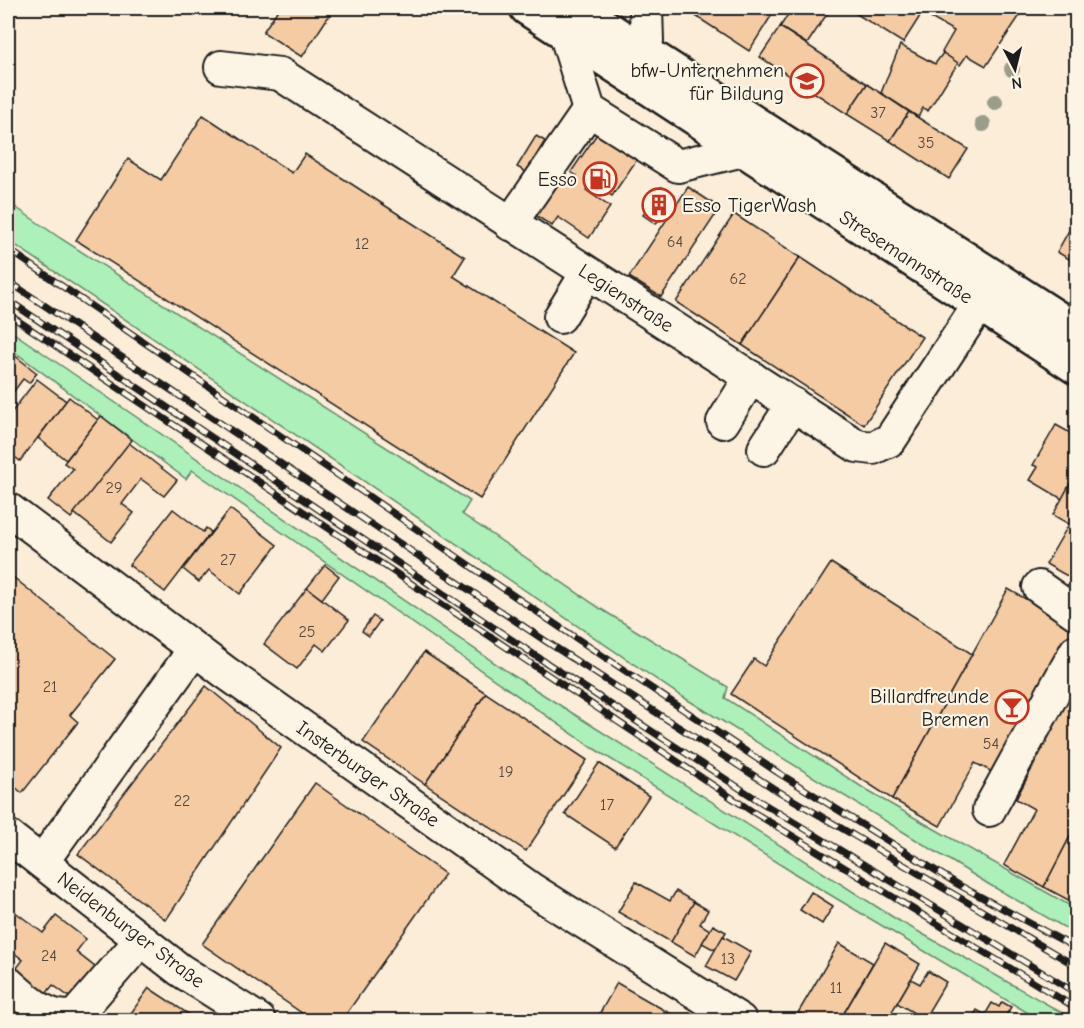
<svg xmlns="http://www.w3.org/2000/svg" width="1084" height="1028" viewBox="0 0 1084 1028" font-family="'Comic Neue',sans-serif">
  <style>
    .green { fill: #adf0ba; stroke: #64866b; stroke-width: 1.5 }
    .building { fill: #f5cba4; stroke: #1c1c1c; stroke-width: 1.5 }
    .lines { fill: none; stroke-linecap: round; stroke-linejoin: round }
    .minor-casing { stroke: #1c1c1c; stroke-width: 36 }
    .major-casing { stroke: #1c1c1c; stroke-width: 38 }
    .minor { stroke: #fcf5e5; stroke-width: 32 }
    .major { stroke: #fcf5e5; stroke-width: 33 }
    .rail-casing { stroke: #1c1c1c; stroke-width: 7 }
    .rail { stroke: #fcf5e5; stroke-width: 4.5; stroke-dasharray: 14; stroke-linecap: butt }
    .tree { fill: #999d8a }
    .labels { text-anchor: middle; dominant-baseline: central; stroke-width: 4.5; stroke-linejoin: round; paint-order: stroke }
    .number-label { font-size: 16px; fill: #52483e }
    .poi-label { font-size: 20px; fill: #1c1c1c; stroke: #fcf5e5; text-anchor: end }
    .street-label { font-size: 20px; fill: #1c1c1c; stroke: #fcf5e5 }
  </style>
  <rect width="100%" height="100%" fill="#fbedd8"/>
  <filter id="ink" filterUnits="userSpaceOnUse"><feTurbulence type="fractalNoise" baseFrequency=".0167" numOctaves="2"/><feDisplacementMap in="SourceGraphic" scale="12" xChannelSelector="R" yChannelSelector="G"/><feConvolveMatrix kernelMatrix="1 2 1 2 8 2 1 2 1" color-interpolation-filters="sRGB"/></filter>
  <g filter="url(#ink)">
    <g class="green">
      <path d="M8,202L60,238L470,501L462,514L601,609L728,687L725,698L871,793L1076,909V934L990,885L678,694L8,240Z"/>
      <path d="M8,329L514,676L896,919L1075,1020H1040L797,875L593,748L192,470L186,479L8,347Z"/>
    </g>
    <g class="building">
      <path d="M279,8H334L302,57L263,32Z"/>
      <path d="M690,8H764L773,13L749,51L688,11Z"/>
      <path d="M792,8H831L807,44L780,27Z"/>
      <path d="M847,8H913L922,13L903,43Z"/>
      <path d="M913,8H1025L986,66L967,55L960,65L943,53L942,52L954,31Z"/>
      <path d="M780,27L867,84L847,114L760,57Z"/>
      <path d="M900,45L935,64L943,53L958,63L928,111L923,108L918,117L881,93Z"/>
      <path d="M867,84L909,112L890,141L847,114Z"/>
      <path d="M909,112L968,149L949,179L890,141Z"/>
      <path d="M203,115L292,173L305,154L381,203L465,257L453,276L574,353L480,499L76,240L128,159L161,180Z"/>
      <path d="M603,125L642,152L612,196L591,182L586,190L610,207L589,238L558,217L552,226L535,215L563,175L573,182L577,176L571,172Z"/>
      <path d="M536,136L545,141L526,172L517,167Z"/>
      <path d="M661,187L675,195L656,224L643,215Z"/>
      <path d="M688,187L720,208L661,297L629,277Z"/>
      <path d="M734,214L800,257L742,345L676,302Z"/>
      <path d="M1076,218V263L1057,252Z"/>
      <path d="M800,257L922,337L864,425L742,345Z"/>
      <path d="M9,351L37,373L29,383L23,379L8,399V353Z"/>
      <path d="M37,379L66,401L20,461L8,452V417Z"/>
      <path d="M69,397L98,420L66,460L38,438Z"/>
      <path d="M101,416L132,440L71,518L48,500L73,469L64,463Z"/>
      <path d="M1056,425L1072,434L1076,427V473L1062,499L1030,480L1038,467L1033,465Z"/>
      <path d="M129,443L177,480L164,496L141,479L122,504L134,513L111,542L74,513Z"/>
      <path d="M1076,473V581L1046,564L1069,524L1053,515Z"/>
      <path d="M173,509L203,532L206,528L211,532L165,592L129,565Z"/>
      <path d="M230,509L277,545L240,594L209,570L199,582L183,569Z"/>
      <path d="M831,563L972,654L892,799L731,694L754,659L764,666Z"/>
      <path d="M325,565L339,576L322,599L307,588Z"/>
      <path d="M8,573L115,659L70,715L78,722L22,793L8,781V746L13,739L8,734Z"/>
      <path d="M307,588L349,620L325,651L316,644L297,669L264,644Z"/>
      <path d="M1008,589L1076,627V638L1000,776L975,763L940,826L892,799Z"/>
      <path d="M373,616L380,621L369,636L362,631Z"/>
      <path d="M424,652L486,693L425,784L363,742Z"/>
      <path d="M1076,685V825L1044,887L1004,865L1034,809L1016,799Z"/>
      <path d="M206,686L281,748L166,920L78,854Z"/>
      <path d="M486,693L587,760L526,851L425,784Z"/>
      <path d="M599,763L649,796L615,847L565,814Z"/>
      <path d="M315,783L445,874L342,1020H312L202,944Z"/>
      <path d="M1076,825V904L1044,887Z"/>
      <path d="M636,882L670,901L676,891L694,902L671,942L618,912Z"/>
      <path d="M811,892L833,906L822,924L800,910Z"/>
      <path d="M694,902L708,910L700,924L710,930L695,956L671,942Z"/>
      <path d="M14,911L43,933L56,916L86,939L76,952L100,971L76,1002L53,985L41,1000L10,977L23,960L8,948V920Z"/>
      <path d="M713,925L726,932L715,950L702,943Z"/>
      <path d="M723,936L751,952L734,981L706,966Z"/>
      <path d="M839,943L873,963L840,1020H811L798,1013Z"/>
      <path d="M885,943L920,964L887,1020H840Z"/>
      <path d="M928,971L946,982L924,1019L897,1003L911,979L920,984Z"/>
      <path d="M617,983L657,1006L682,1020H596Z"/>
      <path d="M149,988L187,1013L197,1020H126Z"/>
      <path d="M1002,1002L1011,1007L1003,1020H971L977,1010L985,1015L992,1003L999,1007Z"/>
    </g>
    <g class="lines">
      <g class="minor-casing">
        <g id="minor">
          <path d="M565,32L589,110L678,166L743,150"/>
          <path d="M642,50L647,41L646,8"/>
          <path d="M221,67L280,74L857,446L873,448L890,440L979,305"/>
          <path d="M510,224L589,110"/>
          <path d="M560,317L587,273"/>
          <path d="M723,422L751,377"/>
          <path d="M764,449L793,404"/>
          <path d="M8,509L225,672L531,889L740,1020"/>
          <path d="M1039,587L1076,613"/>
          <path d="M989,810L1076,651"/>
          <path d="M8,836L180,970L259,1020"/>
          <path d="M42,862L194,650"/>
          <path d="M8,983C27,1000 48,1021 75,1016L141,940"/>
        </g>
      </g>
      <g class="major-casing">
        <g id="major">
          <path d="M527,8L1076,367"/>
          <path d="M576,8L1076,330"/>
        </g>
      </g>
      <use href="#minor" class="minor"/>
      <use href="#major" class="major"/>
      <g class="rail-casing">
        <g id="rail">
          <path d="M8,249L555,624L777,772L959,885L1076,948"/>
          <path d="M8,281L544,640L773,788L1076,966"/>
          <path d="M8,300L536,656L764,804L1076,993"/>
          <path d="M8,314L753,812L1076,1008"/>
        </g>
      </g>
      <use href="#rail" class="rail"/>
    </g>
    <g class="tree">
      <circle cx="1012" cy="69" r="8"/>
      <circle cx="995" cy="102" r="8"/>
      <circle cx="983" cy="124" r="8"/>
    </g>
  </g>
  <defs>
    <g id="school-ring" transform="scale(1.725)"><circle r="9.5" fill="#fcf5e5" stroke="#c8321e" stroke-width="1.5"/><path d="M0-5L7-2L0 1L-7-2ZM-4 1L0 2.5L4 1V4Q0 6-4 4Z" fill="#c8321e"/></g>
    <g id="fuel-ring" transform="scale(1.725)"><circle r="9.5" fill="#fcf5e5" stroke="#c8321e" stroke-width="1.5"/><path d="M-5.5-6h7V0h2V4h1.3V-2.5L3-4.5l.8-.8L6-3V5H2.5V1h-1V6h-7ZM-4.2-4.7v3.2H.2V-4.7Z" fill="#c8321e"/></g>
    <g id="building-ring" transform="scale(1.725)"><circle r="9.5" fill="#fcf5e5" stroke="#c8321e" stroke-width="1.5"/><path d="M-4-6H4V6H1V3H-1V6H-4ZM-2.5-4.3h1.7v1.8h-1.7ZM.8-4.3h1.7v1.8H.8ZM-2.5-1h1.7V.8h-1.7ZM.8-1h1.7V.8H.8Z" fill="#c8321e"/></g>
    <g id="bar-ring" transform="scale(1.725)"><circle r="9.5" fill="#fcf5e5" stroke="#c8321e" stroke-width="1.5"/><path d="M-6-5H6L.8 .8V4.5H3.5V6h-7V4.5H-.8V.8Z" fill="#c8321e"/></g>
  </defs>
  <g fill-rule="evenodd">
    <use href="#school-ring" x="807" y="81"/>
    <use href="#fuel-ring" x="600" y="179"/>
    <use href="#building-ring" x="659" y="205"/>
    <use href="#bar-ring" x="1012" y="707"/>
  </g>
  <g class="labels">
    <g class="number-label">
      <text x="878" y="113">37</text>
      <text x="926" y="143">35</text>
      <text x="675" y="242">64</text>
      <text x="362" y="244">12</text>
      <text x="738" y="279">62</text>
      <text x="114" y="488">29</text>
      <text x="228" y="560">27</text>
      <text x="307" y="632">25</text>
      <text x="50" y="687">21</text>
      <text x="991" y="744">54</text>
      <text x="506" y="772">19</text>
      <text x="182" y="801">22</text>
      <text x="607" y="805">17</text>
      <text x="49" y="956">24</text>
      <text x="728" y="959">13</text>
      <text x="836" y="988">11</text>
    </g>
    <g class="poi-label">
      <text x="784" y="70">bfw-Unternehmen<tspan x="784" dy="23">für Bildung</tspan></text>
      <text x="577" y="179">Esso</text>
      <text x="682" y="205" text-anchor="start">Esso TigerWash</text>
      <text x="989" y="696">Billardfreunde<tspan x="989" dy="23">Bremen</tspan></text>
    </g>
    <g class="street-label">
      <text transform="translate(906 257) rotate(33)">Stresemannstraße</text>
      <text transform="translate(626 298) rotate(33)">Legienstraße</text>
      <text transform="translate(368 774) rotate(35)">Insterburger Straße</text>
      <text transform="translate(131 930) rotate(37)">Neidenburger Straße</text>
    </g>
  </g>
  <rect width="1084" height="1028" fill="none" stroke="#fcf5e5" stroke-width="30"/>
  <rect x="15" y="15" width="1054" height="998" fill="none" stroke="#1c1c1c" stroke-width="2" filter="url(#ink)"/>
  <g transform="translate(1015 69) rotate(173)" stroke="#fcf5e5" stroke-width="4.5" paint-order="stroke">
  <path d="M0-4.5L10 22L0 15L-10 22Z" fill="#1c1c1c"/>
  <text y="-9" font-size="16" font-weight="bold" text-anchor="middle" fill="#1c1c1c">N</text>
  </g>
</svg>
